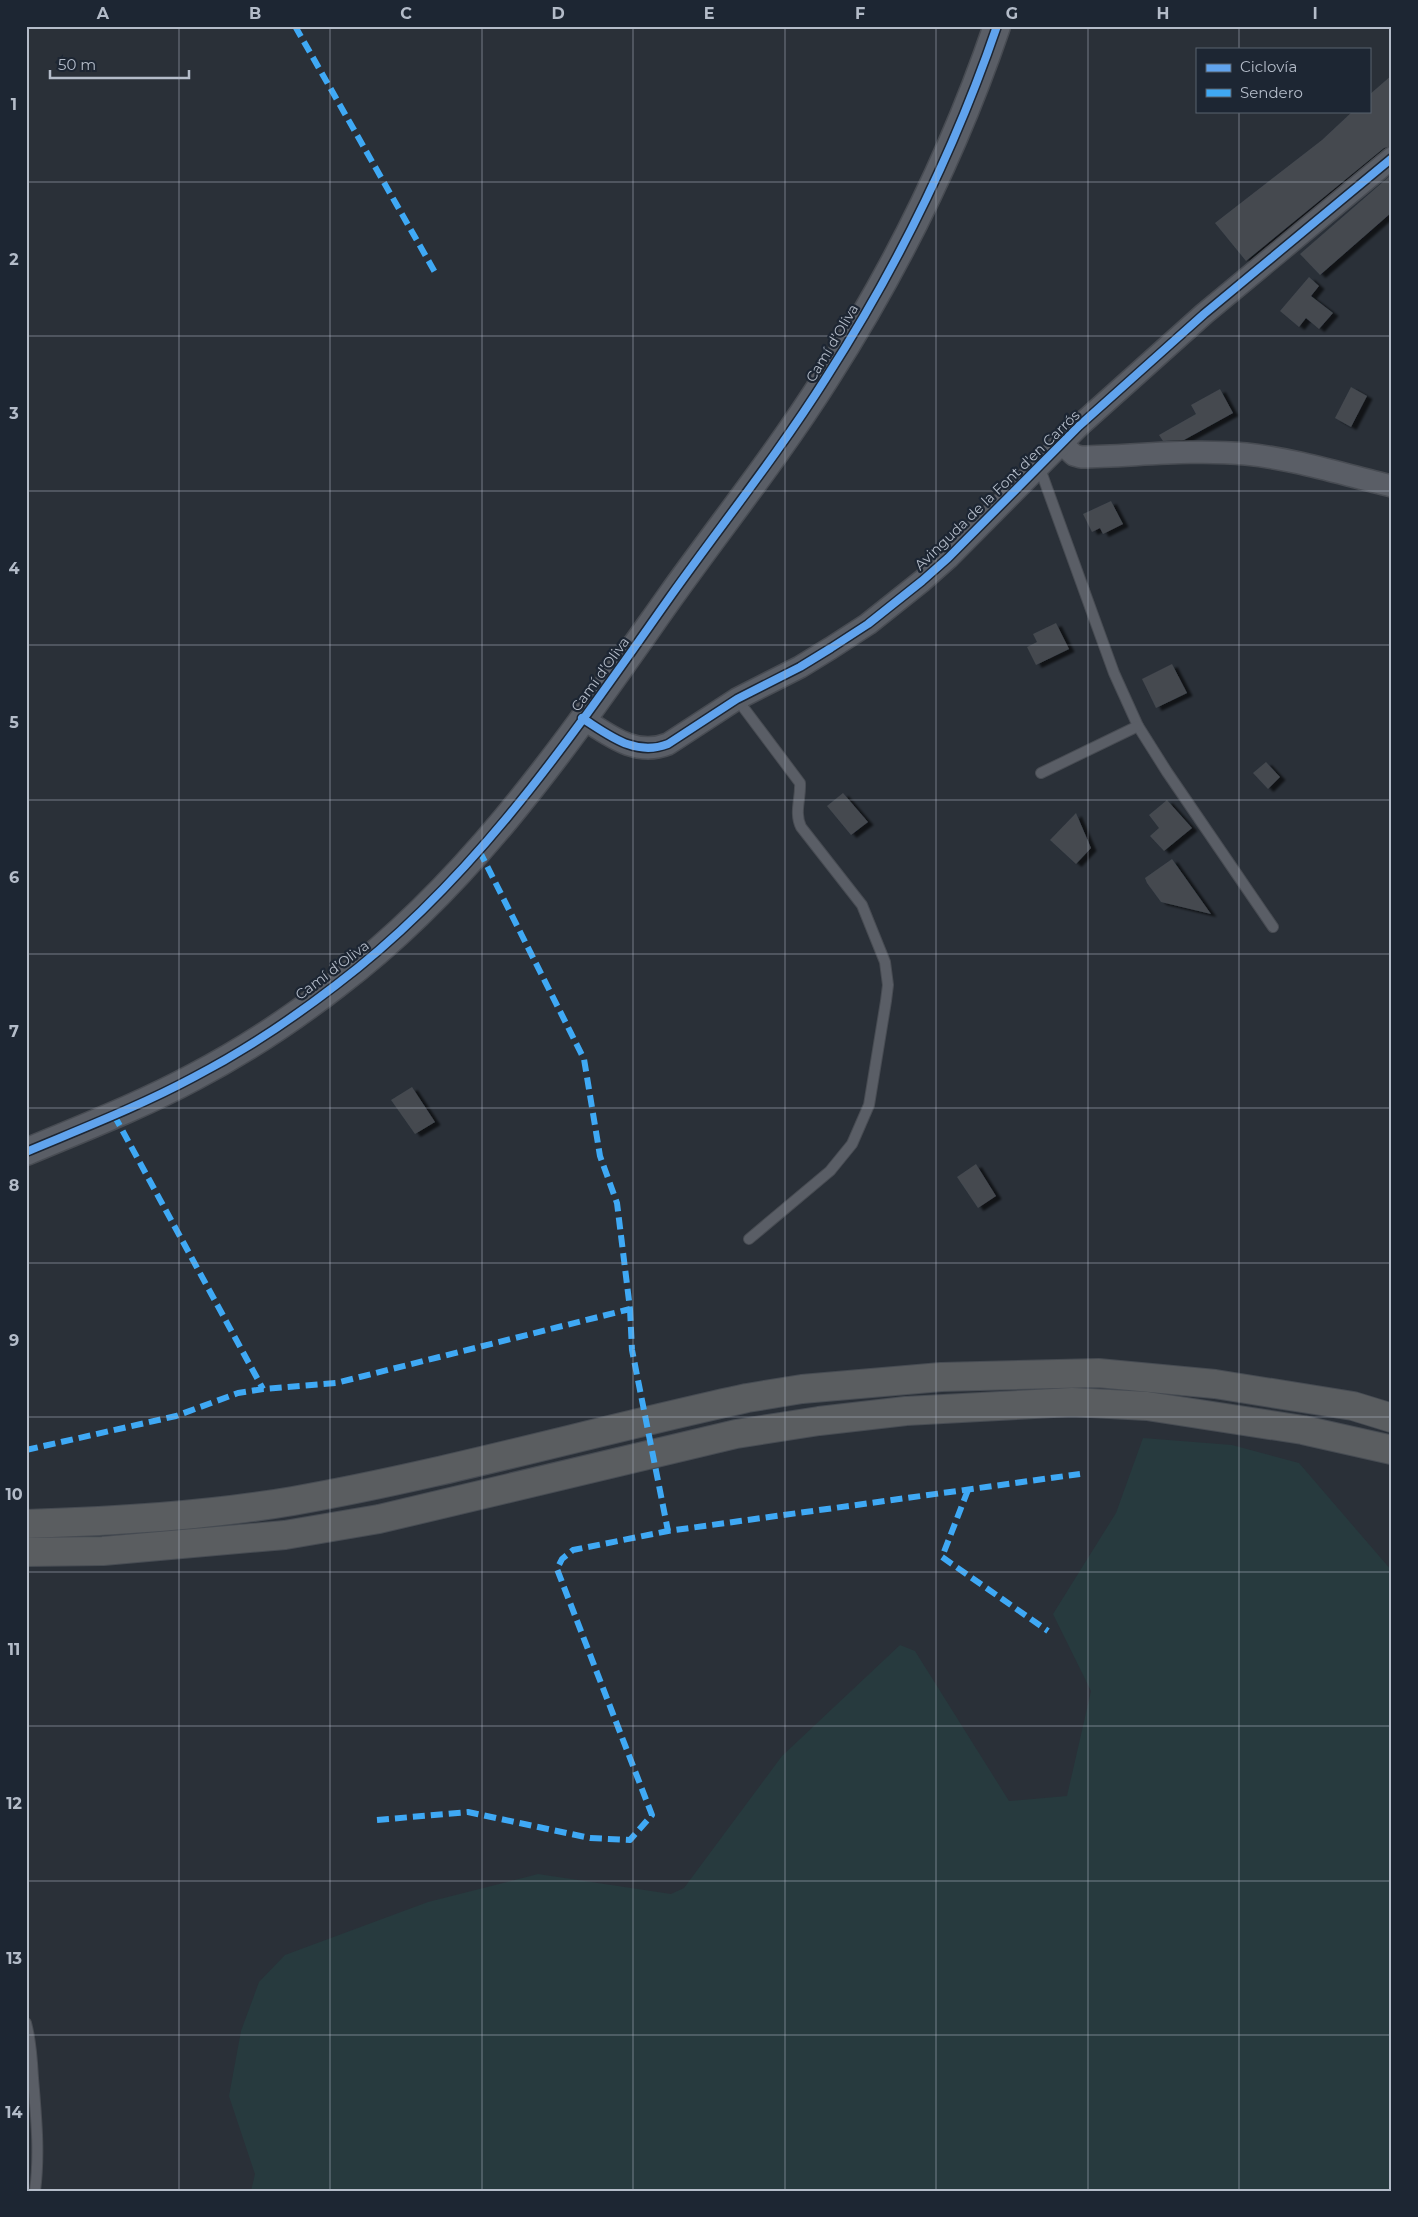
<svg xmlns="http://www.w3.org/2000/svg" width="1418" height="2217" viewBox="0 0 1418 2217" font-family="Montserrat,sans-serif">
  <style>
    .green { fill: #273a3e }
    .building { fill: #444950; filter: url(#shadow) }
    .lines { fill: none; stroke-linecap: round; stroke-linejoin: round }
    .service-casing { stroke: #484c53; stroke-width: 12 }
    .minor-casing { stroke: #484c53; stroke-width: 24 }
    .tertiary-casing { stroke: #484c53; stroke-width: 29 }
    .motorway-casing { stroke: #474c53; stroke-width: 30 }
    .service { stroke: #5a5e66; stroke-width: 10 }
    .minor { stroke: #5a5e66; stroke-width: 21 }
    .tertiary { stroke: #5a5e66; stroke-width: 26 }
    .motorway { stroke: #5a5d60; stroke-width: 28 }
    .quiet { stroke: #3fa9f5; stroke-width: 6; stroke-dasharray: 12 6; stroke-linecap: butt }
    .cycleway-casing { stroke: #1d2633; stroke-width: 11 }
    .cycleway { stroke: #60a3ed; stroke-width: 8 }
    .grid { fill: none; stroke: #b4bcc9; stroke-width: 1; stroke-opacity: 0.55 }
    .labels { text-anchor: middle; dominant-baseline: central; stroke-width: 4.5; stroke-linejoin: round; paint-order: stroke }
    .street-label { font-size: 14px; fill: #b4bcc9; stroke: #1d2633 }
    .neatline { fill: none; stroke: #b4bcc9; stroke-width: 2 }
    .grid-label { font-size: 16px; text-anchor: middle; font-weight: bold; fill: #b4bcc9 }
  </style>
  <defs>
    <filter id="shadow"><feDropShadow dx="5.5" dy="3" stdDeviation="1" flood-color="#0009"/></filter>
  </defs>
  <rect width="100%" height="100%" fill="#2a3038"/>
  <path class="green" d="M1143,1438L1232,1445L1299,1463L1392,1571V2191H251L255,2174L229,2096L241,2031L259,1982L285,1955L428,1902L538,1874L671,1894L684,1888L782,1756L900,1645L915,1651L1009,1801L1067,1796L1091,1691L1053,1614L1116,1513Z"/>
  <g class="building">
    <path d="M1392,75V146L1384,148L1246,261L1215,223L1322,140L1353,111H1369V95Z"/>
    <path d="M1392,174V212L1320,275L1300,254Z"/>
    <path d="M1309,277L1319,286L1311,296L1333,313L1319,329L1306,318L1299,327L1280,311Z"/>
    <path d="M1351,387L1367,396L1351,427L1335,418Z"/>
    <path d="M1220,389L1233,413L1184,440L1163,441L1159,435L1196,414L1191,405Z"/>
    <path d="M1111,501L1123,524L1103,534L1100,528L1092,532L1083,514Z"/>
    <path d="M1056,623L1069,649L1036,665L1027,647L1037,642L1033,634Z"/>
    <path d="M1172,664L1187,693L1156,708L1142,679Z"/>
    <path d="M1266,762L1280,777L1268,789L1253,773Z"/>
    <path d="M843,793L868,822L851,835L827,806Z"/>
    <path d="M1167,800L1192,828L1164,851L1150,836L1159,828L1149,815Z"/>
    <path d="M1076,813L1091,848L1076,864L1050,840Z"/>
    <path d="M1172,859L1211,914L1161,902L1147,883L1145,878Z"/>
    <path d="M412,1087L435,1122L415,1134L391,1100Z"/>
    <path d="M976,1164L996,1196L978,1208L957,1177Z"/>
  </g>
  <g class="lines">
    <g class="service-casing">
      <g id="service">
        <path d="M1039,466L1114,673L1138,726L1167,772L1273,927"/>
        <path d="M737,699L800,783C801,799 794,812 801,827L862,905L885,962L888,985L886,1001L869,1105L852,1144L830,1171L749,1239"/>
        <path d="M1041,773L1138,726"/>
        <path d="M26,2023C31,2041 32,2059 33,2078C36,2115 40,2153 35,2191"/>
      </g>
    </g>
    <g class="minor-casing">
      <g id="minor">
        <path d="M1062,444L1074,455L1081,457C1135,456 1191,449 1246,454C1295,459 1344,475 1392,486"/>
        <path d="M582,718C609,735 635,757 668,744L737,699L800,667L831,648L868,624L922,581L948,558L1079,426L1204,314L1392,158"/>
      </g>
    </g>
    <g class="tertiary-casing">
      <path id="tertiary" d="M26,1152C83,1128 140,1106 194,1077C244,1051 292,1019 336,985C475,880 571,737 670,597C722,524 778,454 826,378C896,269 955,149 997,26"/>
    </g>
    <g class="motorway-casing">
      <g id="motorway">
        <path d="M26,1524C115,1521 205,1516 293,1501C446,1474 595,1431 747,1398L802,1389L941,1377L1098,1373L1215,1384L1353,1406L1392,1418"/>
        <path d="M26,1552L103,1551L285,1535L379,1519L736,1434L819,1421L906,1411L1072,1402L1147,1406L1303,1430L1392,1450"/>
      </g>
    </g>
    <use href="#service" class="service"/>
    <use href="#minor" class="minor"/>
    <use href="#tertiary" class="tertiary"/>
    <use href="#motorway" class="motorway"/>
    <g class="quiet">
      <path d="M295,26L436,274"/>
      <path d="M114,1115L263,1389"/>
      <path d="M630,1309L632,1350L668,1531"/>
      <path d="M26,1450L176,1416L238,1393L263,1389L336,1383L630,1309L617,1203L600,1156L584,1059L480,852"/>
      <path d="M968,1490L942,1557L1048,1631"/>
      <path d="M377,1820L468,1812L590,1838L630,1840L652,1815L557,1569L562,1559L573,1550L668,1531L1080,1474"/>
    </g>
    <g class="cycleway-casing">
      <g id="cycleway">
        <path d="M582,718C609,735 635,757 668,744L737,699L800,667L831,648L868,624L922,581L948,558L1079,426L1204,314L1392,158"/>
        <path d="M26,1152C83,1128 140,1106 194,1077C244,1051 292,1019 336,985C475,880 571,737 670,597C722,524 778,454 826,378C896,269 955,149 997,26"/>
      </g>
    </g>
    <use href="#cycleway" class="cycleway"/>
  </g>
  <path class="grid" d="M179,26V2191M330,26V2191M482,26V2191M633,26V2191M785,26V2191M936,26V2191M1088,26V2191M1239,26V49M1239,111V2191M26,182H1392M26,336H1392M26,491H1392M26,645H1392M26,800H1392M26,954H1392M26,1108H1392M26,1263H1392M26,1417H1392M26,1572H1392M26,1726H1392M26,1881H1392M26,2035H1392"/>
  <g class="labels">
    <g class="street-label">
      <text transform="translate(832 343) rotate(-59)">Camí d’Oliva</text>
      <text transform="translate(997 490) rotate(-44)">Avinguda de la Font d'en Carrós</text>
      <text transform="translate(600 674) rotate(-54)">Camí d’Oliva</text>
      <text transform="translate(332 970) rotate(-37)">Camí d’Oliva</text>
    </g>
  </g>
  <rect width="1418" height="2217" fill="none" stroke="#1d2633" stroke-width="55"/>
  <rect x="1196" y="48" width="175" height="65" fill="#1d2633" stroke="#59626f"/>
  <rect x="1206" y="64" width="25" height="8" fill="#60a3ed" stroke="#59626f"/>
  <text x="1240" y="72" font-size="15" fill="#b4bcc9">Ciclovía</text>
  <rect x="1206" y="89" width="25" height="8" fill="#3fa9f5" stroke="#59626f"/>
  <text x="1240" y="98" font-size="15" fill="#b4bcc9">Sendero</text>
  <path d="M50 70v8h139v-8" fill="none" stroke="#b4bcc9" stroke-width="2.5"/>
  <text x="58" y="70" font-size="15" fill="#b4bcc9" stroke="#1d2633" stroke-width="4" paint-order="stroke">50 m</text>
  <rect x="28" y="28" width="1362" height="2162" class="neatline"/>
  <g class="grid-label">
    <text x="103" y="19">A</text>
    <text x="255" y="19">B</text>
    <text x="406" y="19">C</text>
    <text x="558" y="19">D</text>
    <text x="709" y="19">E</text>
    <text x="860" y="19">F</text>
    <text x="1012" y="19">G</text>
    <text x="1163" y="19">H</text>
    <text x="1315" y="19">I</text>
    <text x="14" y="110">1</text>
    <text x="14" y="265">2</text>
    <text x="14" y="419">3</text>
    <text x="14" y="574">4</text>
    <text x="14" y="728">5</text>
    <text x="14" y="883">6</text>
    <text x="14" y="1037">7</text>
    <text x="14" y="1191">8</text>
    <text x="14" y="1346">9</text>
    <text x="14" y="1500">10</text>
    <text x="14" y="1655">11</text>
    <text x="14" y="1809">12</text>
    <text x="14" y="1964">13</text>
    <text x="14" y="2118">14</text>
  </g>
</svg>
